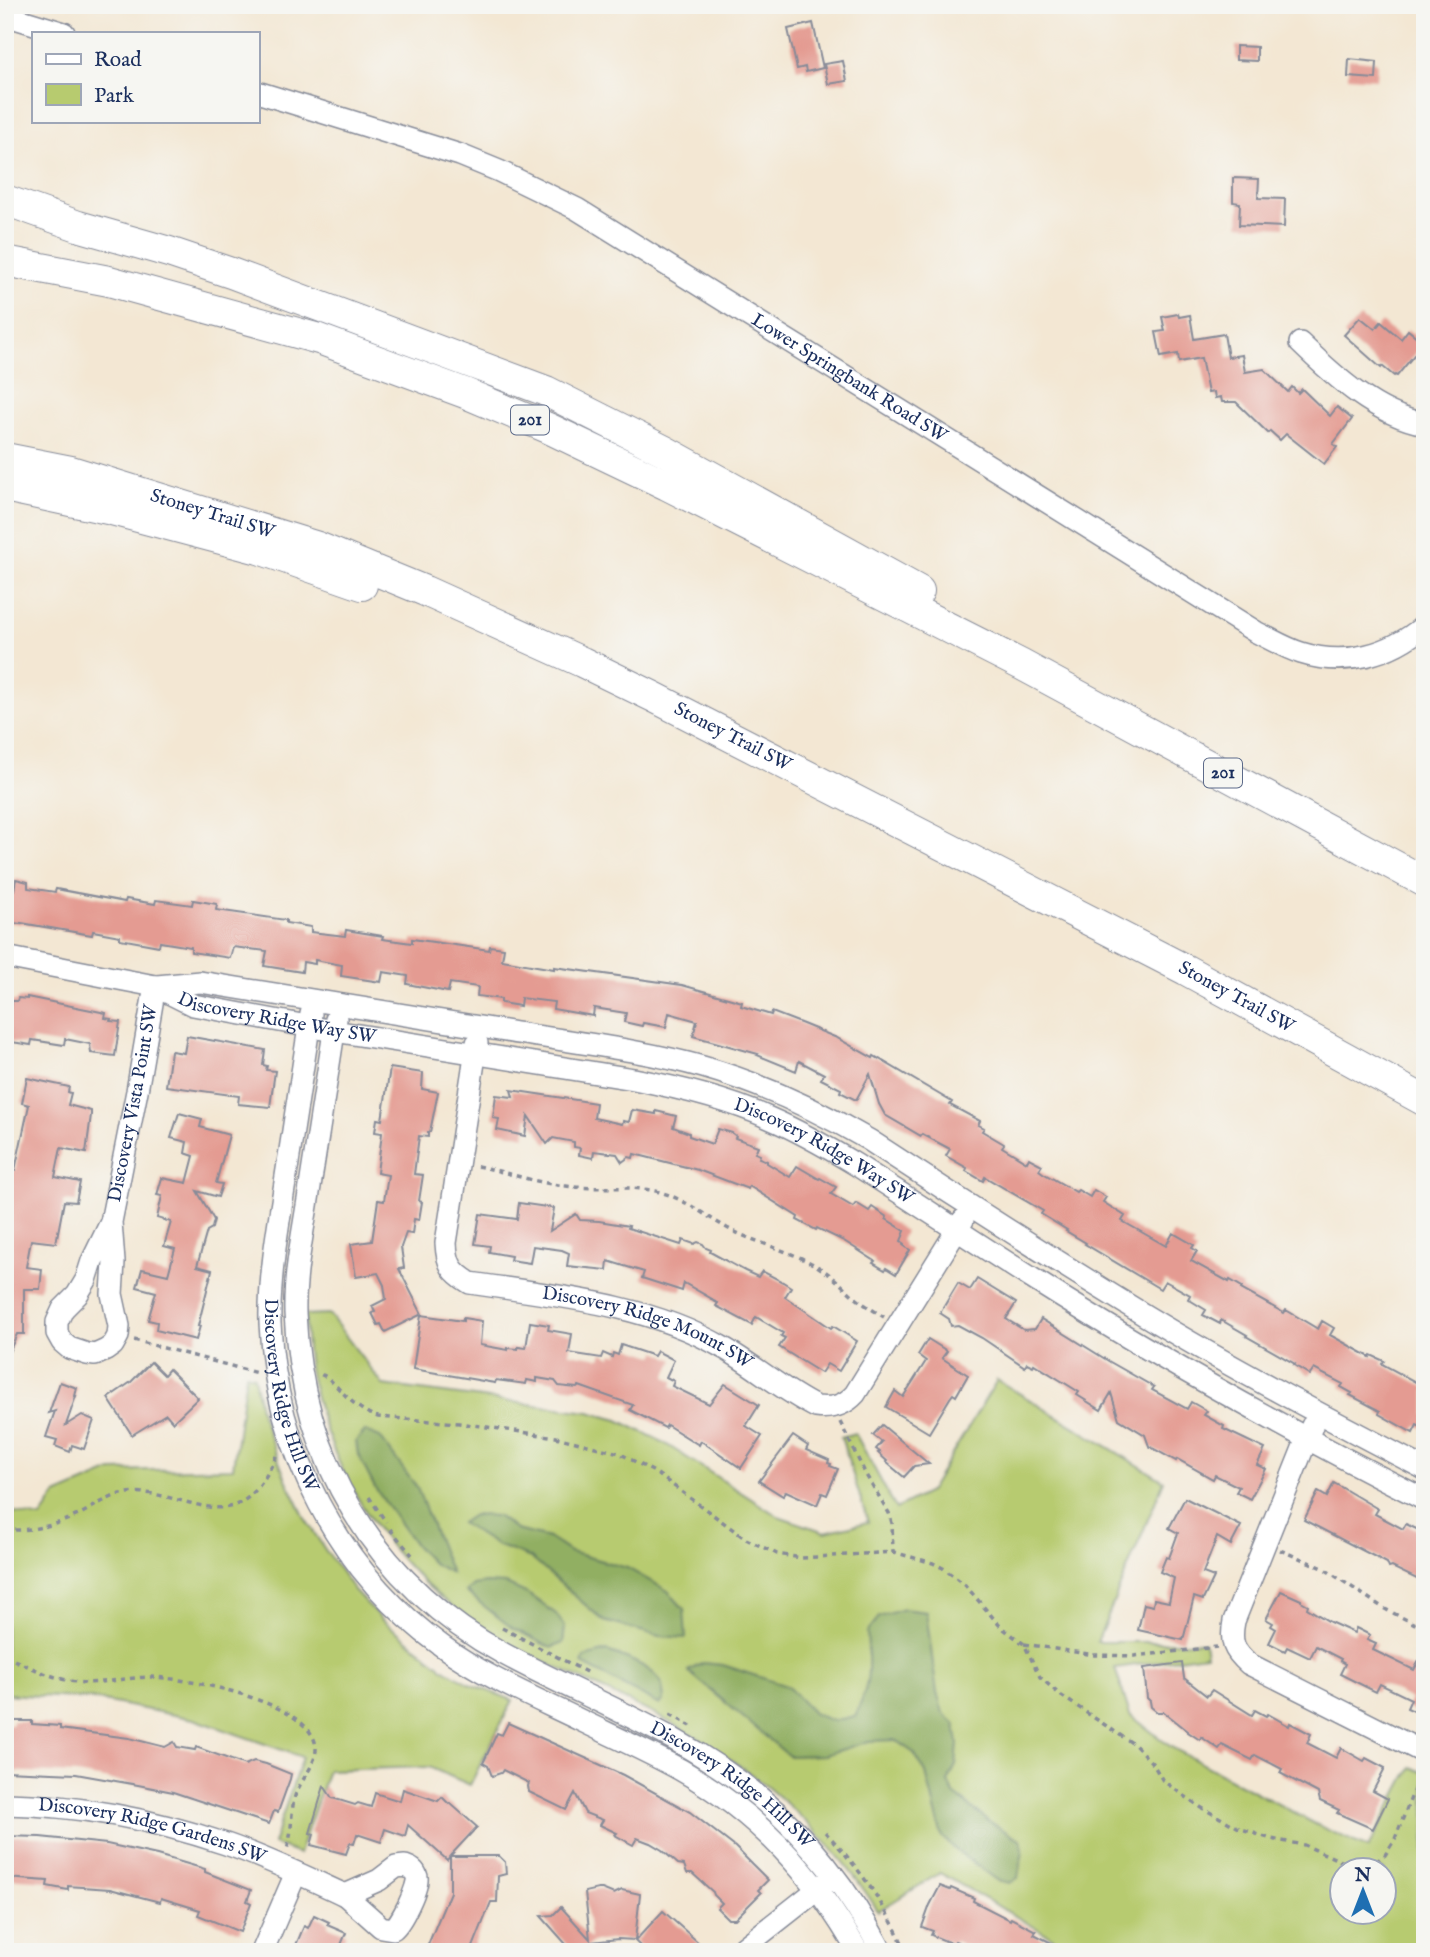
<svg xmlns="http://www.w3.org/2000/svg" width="1430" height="1957" viewBox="0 0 1430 1957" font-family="'IM FELL English',serif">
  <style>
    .green { fill: #b7cb6f; stroke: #697d66; stroke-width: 2; fill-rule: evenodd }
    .forest { fill: #91af62; stroke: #566f60; stroke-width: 2 }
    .building { fill: #e49b92 }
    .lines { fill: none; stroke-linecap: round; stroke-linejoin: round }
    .minor-casing { stroke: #878b98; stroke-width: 24 }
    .highway-casing { stroke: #878b98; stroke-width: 32 }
    .path { stroke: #878b98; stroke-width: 3.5; stroke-dasharray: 5 5; stroke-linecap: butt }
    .minor { stroke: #fff; stroke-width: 21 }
    .highway { stroke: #fff; stroke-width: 30 }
    .labels { text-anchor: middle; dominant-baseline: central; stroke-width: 5; stroke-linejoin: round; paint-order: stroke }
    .shield { fill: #f6f6f2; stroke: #5d6b8a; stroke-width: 2 }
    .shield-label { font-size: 18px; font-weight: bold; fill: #1b2f5e }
    .street-label { font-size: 19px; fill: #1b2f5e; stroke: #f6f6f2 }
  </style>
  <rect width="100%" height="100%" fill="#f6f6f2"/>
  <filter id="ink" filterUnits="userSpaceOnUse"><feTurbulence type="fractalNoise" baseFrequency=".0143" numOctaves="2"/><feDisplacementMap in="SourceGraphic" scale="14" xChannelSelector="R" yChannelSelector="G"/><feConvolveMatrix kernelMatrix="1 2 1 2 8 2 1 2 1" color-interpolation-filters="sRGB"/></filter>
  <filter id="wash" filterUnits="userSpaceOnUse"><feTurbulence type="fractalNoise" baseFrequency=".00686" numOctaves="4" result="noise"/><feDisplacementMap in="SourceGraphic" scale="28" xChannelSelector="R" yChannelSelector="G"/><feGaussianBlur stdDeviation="1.57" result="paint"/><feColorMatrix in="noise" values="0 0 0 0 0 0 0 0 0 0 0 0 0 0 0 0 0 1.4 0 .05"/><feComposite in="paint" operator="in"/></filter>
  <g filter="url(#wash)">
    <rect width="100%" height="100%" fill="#f3e7d3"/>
    <g class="green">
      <path d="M329,1314L383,1385L589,1412L618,1420L661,1441L778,1516L825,1532L868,1522L841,1437L855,1433L896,1509L929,1492L997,1380L1164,1481L1097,1642H1204L1206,1655L1115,1668L1130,1715L1171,1747L1321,1827L1368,1848L1411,1767L1425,1773V1952H1078L940,1873L878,1911C829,1832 754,1768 673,1724C645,1709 616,1696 587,1682C546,1662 503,1644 466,1617C392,1565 339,1485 316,1398C314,1388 310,1378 309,1368C306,1350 306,1332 305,1315ZM1342,1870H1384V1912H1342Z"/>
      <path d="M246,1374L254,1376L261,1414L285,1477L306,1520L326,1551L354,1590L382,1620L446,1670L472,1685L513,1700L470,1785L429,1767L328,1770L299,1854L273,1844L302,1757L194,1719L93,1699L5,1694V1511L41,1518L56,1495L112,1471L233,1468Z"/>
    </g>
    <g class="forest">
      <path d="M365,1431L380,1437L417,1488L451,1573L432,1563L416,1546L375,1488L358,1455L356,1441Z"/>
      <path d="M473,1515L497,1516L516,1530L549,1538L570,1552L627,1568L668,1591L684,1609L686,1638L659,1636L604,1621L531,1558L496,1545L461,1523Z"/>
      <path d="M486,1583L506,1584L528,1594L556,1614L565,1627L563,1643L551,1648L512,1628L466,1592L473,1585Z"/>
      <path d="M903,1609L926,1612L937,1693L943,1713L955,1724L958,1743L956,1765L948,1782L954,1794L992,1823L1020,1840L1023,1851L1018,1878L1010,1883L997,1880L958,1852L942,1837L926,1773L914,1753L895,1740L869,1741L825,1755L789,1756L688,1671L703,1663L723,1665L787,1686L814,1714L833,1721L855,1716C871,1685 869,1666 867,1632L879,1617Z"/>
      <path d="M607,1651C622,1656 653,1667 661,1682C663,1687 663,1694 664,1699L660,1705L582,1664L584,1657Z"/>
    </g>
    <g id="blocks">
      <g class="building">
        <path d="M813,23L823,68L806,72L805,67L797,69L788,29Z"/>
        <path d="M1236,46L1257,47V61L1236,60Z"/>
        <path d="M1349,59L1377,62L1376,79L1348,77Z"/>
        <path d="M843,61L847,81L828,84L824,64Z"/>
        <path d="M1233,178L1259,179L1258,198L1285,199L1284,227L1239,225L1240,203L1233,202Z"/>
        <path d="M1178,314L1179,317L1190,315L1194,339L1224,334L1228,357L1242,355L1245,372L1264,369L1288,392L1292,387L1298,393L1302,389L1330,416L1337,407L1352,419L1333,444L1337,447L1324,464L1286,434L1280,440L1270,431L1268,433L1236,402H1222L1221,397L1215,398L1214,392L1208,393L1201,358L1179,362L1178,354L1161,357L1156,332L1165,331L1162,317Z"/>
        <path d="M1360,317L1375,329L1381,322L1401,339L1408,330L1424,343L1397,376L1395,375L1394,376L1382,366L1381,368L1344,335Z"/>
        <path d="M16,879L28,882V888L55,892L56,889L125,902L126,899L155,904L156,900L192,905L193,900L217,904L216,910L286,920V923L311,927V932L345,936L346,930L383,936L382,939L412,943V939L489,950L490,946L504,948L502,960L554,969V967L682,985L742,1002L741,1006L771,1015L772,1012L803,1024L837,1038L873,1058L874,1056L952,1102L950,1105L980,1121L978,1125L984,1128L982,1131L1004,1144L1002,1147L1027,1162L1029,1158L1042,1165L1039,1170L1043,1173L1076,1192L1078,1190L1090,1197L1094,1190L1106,1197L1103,1202L1125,1216L1122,1221L1166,1246L1173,1233L1194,1245L1192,1248L1197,1251L1191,1261L1229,1282L1230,1280L1242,1287L1241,1289L1284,1313L1286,1310L1318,1329L1322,1321L1334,1328L1330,1335L1370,1357L1371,1355L1384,1361L1382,1364L1425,1387V1429L1417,1425L1413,1433L1379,1414L1380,1411L1350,1395L1352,1393L1341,1387L1343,1384L1314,1369L1310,1375L1294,1365L1295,1364L1246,1336L1247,1335L1221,1320L1220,1324L1203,1315L1206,1310L1188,1299L1190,1295L1165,1281L1160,1289L1085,1244L1086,1243L1066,1231L1067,1230L1041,1214L1043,1211L985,1177L983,1181L966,1171L967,1168L946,1156L950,1149L922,1134L921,1136L885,1115L879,1104L870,1074L856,1100L840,1092L841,1089L821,1079L824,1074L799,1061L796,1071L757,1055L758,1054L693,1036L697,1021L669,1013L666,1027L643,1023L642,1026L624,1022L626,1013L594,1008L593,1016L553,1009L554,1002L521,998L520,1006L501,1003V999L477,996L478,987L450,983L448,992L407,984L408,976L383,972L381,982L341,976L342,965L315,960V964L303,962L302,972L264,966L267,951L233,947L230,958L191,952V947L160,942L159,946L120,939V936L93,931L92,935L21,923V924L5,922L8,890H14Z"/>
        <path d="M27,997L106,1013L105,1018L111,1019L110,1021L120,1022L115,1056L91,1053L90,1044L65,1039L64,1045L32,1040L31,1045L5,1041V1007L11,1008L12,1001H17L18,998L27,999Z"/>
        <path d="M187,1036L265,1050L263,1065L267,1066L266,1070L275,1071L270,1107L238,1104L239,1096L166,1086L171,1051L184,1053Z"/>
        <path d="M390,1068L423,1073L422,1089L438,1092L430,1132H428V1137L419,1136L414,1174L423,1175L419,1201L422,1202L419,1220L414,1219L412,1234L406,1233L401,1247L404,1268L399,1269L422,1314L385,1332L381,1324L378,1325L372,1313L375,1312L372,1306L386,1299L384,1285L378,1273L356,1277L351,1244L372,1241L378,1200L384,1201L388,1175L377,1173L382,1133L375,1132L377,1119L382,1120Z"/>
        <path d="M27,1078L69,1087L68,1092L71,1093L68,1105L91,1111V1115L86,1153L61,1148L55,1177L80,1182L76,1202L64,1201L56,1243L31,1240L26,1267L42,1269L40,1289H24V1334H17L5,1361V1192L10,1169L15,1170L29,1105L22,1103Z"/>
        <path d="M511,1090L596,1103L594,1118L622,1124L623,1121L629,1122L632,1110L656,1114V1111L676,1116L673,1127L689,1133V1136L712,1144L718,1129L732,1133L736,1136L735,1138L758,1146L755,1153L760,1155L759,1158L767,1161V1163L790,1177L797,1166L819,1179L820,1178L836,1187L831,1194L853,1207L856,1203L869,1211L872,1207L887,1217L886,1219L905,1231L901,1241L904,1243L903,1245L910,1250L896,1274L886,1268L885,1270L873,1263L875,1261L844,1241L817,1228L816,1230L797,1220L798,1217L749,1186L748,1189L698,1170L634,1154L633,1158L629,1157L622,1162L617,1154L594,1151L593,1158L579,1155L580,1148L574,1147V1142L553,1138L547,1144L528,1116L525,1136L497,1130L499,1119L493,1118L496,1095L513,1097Z"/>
        <path d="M179,1113L202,1119L200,1127L229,1135L216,1183L222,1184L218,1197L197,1191L214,1220L212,1228L207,1231L197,1266L212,1270L198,1326H200L196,1340L156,1330L157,1322L148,1320L156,1292L137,1287L142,1269L168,1275L175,1249L164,1246L171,1222L157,1218L162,1196L157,1195L162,1178L187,1183L194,1156L185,1153L187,1142L171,1138Z"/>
        <path d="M519,1203L554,1208L550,1231L576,1214L580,1220L599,1221L629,1226L628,1228L681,1245L683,1240L694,1244L698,1242L703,1244L706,1248L711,1250L710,1252L745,1271L758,1277L762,1271L783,1282L791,1287L785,1297L831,1328L833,1326L857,1341L839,1371L827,1364L821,1373L779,1347L785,1338L781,1336L783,1333L756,1317L752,1325L716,1306L718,1303L711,1300L712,1299L684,1283L682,1291L642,1278L644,1272L608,1261L607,1270L567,1266L569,1253L562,1250L533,1246L530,1263L510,1260L511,1256L489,1252L490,1246L475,1244L480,1214L517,1219Z"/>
        <path d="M977,1279L1016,1303L1006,1319L1024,1330L1035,1329L1041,1319L1110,1362L1154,1387L1152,1390L1187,1409L1191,1402L1207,1411L1204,1415L1224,1426L1223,1429L1265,1449L1257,1465L1266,1469L1250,1499L1236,1492L1239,1487L1215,1475L1213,1479L1177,1459L1176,1461L1149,1446L1145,1435L1119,1419L1111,1393L1101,1410L1077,1395L1079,1392L1034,1364L1033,1366L1027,1363L1025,1367L982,1338L958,1325L951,1326L949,1319L940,1313L958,1283L970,1290Z"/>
        <path d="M421,1315L463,1321V1318L482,1321L480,1345L508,1350V1348L518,1349V1347L526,1348L530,1322L549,1325L548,1330L572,1334L569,1353L601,1358L603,1353L612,1357L613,1353L618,1355L621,1345L654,1356L657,1351L674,1360L666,1377L674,1381L672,1386L709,1404L725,1384L759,1405L746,1426L762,1436L741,1468L701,1441L699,1445L667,1425L665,1428L630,1410L633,1405L579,1386L577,1388L559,1386L555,1381L537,1378V1382L527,1380L526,1384L496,1380L495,1383L413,1369Z"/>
        <path d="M928,1339L947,1351L942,1358L968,1375L956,1396L953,1394L950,1398L929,1433L886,1407L895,1391L903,1397L926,1361L918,1355Z"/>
        <path d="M151,1362L164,1375L169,1369L198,1398L173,1422L166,1414L132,1435L108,1398L131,1382Z"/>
        <path d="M60,1382L77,1388L75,1396H76L66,1425L82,1415L94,1420L84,1449L72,1445L70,1452L55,1446L57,1440L46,1437L55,1411L49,1413Z"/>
        <path d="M882,1425L929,1464L914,1466L904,1477L886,1462L887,1461L878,1453L880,1452L876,1449L882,1442L873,1435Z"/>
        <path d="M793,1436L808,1446L806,1450L829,1460L828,1463L831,1464L830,1466L838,1469L827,1495L822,1493L817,1505L786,1491L783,1496L759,1481Z"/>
        <path d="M1334,1483L1378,1509L1375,1514L1403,1529L1406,1524L1425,1533V1583L1392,1567L1389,1568L1387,1563L1304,1520L1318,1492L1327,1497Z"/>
        <path d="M1185,1498L1241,1526L1231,1545L1217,1537L1203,1573L1214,1577L1203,1600L1194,1597L1183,1640L1138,1630L1144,1604L1153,1606L1154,1599L1169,1602L1174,1578L1160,1572L1166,1557L1169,1558L1178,1533L1169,1528Z"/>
        <path d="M1281,1591L1301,1600V1601L1308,1605L1307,1608L1330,1622L1354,1633L1356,1628L1370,1635L1367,1640L1376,1644L1373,1650L1414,1670L1425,1650V1716L1407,1708L1411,1699L1380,1684L1376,1692L1340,1674L1345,1664L1340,1661L1341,1659L1316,1646L1310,1658L1287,1647L1285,1651L1269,1643L1276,1629L1271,1626L1273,1623L1266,1619Z"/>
        <path d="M1182,1663L1184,1678L1207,1696L1212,1690L1252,1715L1255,1710L1266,1716L1268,1714L1289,1726L1290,1723L1311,1734L1307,1743L1336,1758L1341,1748L1364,1761L1366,1758L1385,1768L1373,1791L1388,1799L1373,1829L1337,1813L1339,1810L1320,1801L1318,1793L1280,1773L1282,1769L1255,1755L1252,1760L1222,1745L1219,1749L1201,1737L1200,1740L1188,1732V1731L1164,1712H1157L1151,1707L1150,1701L1147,1698L1144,1668Z"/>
        <path d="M12,1721H32V1724L60,1726V1729L129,1738L165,1747L174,1742L177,1747L195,1750L196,1747L245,1765L254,1761L266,1764L291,1774L290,1779L278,1812L274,1811L269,1824L173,1792L138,1785L76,1774L5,1771V1725H12Z"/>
        <path d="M508,1723L623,1775L690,1812L735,1847L768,1880L758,1890L761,1893L735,1919H728L717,1908L722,1903L714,1895L713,1892L692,1873H687L684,1865L678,1864L662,1850L650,1843L637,1838L633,1845L615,1835L617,1833L600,1825L603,1820L585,1813L575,1793L566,1810L529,1792L528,1786L529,1783L503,1770L501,1773L492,1776L488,1766L483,1763L497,1733L502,1735Z"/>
        <path d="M324,1786L332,1798L355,1805L358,1803L371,1807L375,1793L400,1801L403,1789L438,1801L442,1797L449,1804L450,1803L477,1827L450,1856H499L505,1862L506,1874L498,1876L497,1902H491L471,1952H425L450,1892V1856L447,1860L408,1825L405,1836L385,1829L381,1842L357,1834L354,1844L350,1843L346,1854L311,1845L314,1834L310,1833Z"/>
        <path d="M5,1836L40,1837L107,1844L157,1855L205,1869V1872L251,1890L247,1901L251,1903L240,1932L198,1915L200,1910L161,1898L160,1902L110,1889L68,1886V1890L47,1886L48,1881L5,1878Z"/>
        <path d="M940,1886L950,1890L951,1888L974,1898L973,1901L1010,1920L1011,1918L1036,1931L1034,1934L1069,1952H980L955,1941L953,1944L931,1935L933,1931L922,1927L930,1905Z"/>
        <path d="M598,1889H602L614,1894L622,1890L640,1894L635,1940L618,1939L592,1942L582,1952H573L541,1916L553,1915L561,1907L590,1939L585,1892Z"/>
        <path d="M663,1911L699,1943L691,1952H646L635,1941Z"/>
        <path d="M314,1915L329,1922L327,1925L346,1933L338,1952H293L304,1926L308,1928Z"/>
      </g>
    </g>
  </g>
  <g filter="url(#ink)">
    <use href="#blocks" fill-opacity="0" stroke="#878b98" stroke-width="2"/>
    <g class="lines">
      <g class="minor-casing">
        <g id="minor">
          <path d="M5,15L64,33"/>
          <path id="s1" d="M257,92L460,155L499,171L577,209L1256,632C1271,639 1285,648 1301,653C1345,667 1390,655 1425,625"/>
          <path d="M1300,343C1334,376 1376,415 1425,424"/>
          <path id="s2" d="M5,957L155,986L193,1005L334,1031L634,1079C680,1088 727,1099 769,1118C799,1131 827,1147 855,1164C915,1202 973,1241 1033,1279C1159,1359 1291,1432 1425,1500"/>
          <path d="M157,986L200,982C301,999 403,1014 505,1031C571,1042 639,1049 703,1067C762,1084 816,1109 869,1140C960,1200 1053,1259 1146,1316C1237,1371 1331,1420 1425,1469"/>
          <path id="s3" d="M311,1014C302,1072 293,1131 284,1189C277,1233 269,1278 270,1323C275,1449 339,1572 442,1646C485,1677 535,1698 582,1721C615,1737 649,1752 681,1770C756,1812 816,1877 858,1952"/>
          <path id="s4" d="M336,1019C327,1077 318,1135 309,1193C303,1233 294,1273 295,1313C301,1459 375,1584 504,1654C589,1700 684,1734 758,1796C810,1839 851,1893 882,1952"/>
          <path id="s5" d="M477,1043L446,1243C447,1265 452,1272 470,1283C555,1296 645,1303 722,1347C754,1365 782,1390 816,1407C832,1409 844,1406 855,1394L963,1220"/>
          <path id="s6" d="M111,1222L114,1262L112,1294L119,1326L118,1336L113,1345L106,1350L95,1355L87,1354L69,1348L62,1342L57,1333V1322L63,1309L77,1295L86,1280L92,1261L111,1222L137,1091L155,986"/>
          <path d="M1312,1426L1234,1621C1230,1642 1233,1650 1249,1664L1425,1753"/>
          <path id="s7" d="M5,1804C81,1805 155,1820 226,1844C267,1858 306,1877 345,1895"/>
          <path d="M405,1866C411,1868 415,1870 417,1877C419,1887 401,1923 393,1929L381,1927L345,1895L379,1880L396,1867Z"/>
          <path d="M262,1952L296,1873"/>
          <path d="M738,1952L827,1882"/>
        </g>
      </g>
      <g class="highway-casing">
        <g id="highway">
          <path d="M5,200L78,226L169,252L231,273L546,391L665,451L919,591"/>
          <path d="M5,261L109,281L319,339L465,393L548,428L667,485L1022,665L1425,882"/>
          <path id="s8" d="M5,458L71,471L318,547L425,591L582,662L654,697L1186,970L1425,1101"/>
          <path d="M5,487L108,509L259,549L362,585"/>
        </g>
      </g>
      <g class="path">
        <path d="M477,1166C507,1172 535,1183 566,1186C596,1190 626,1185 656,1191C682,1197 704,1215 727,1228C757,1244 791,1250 820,1268C836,1278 847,1291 861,1302C868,1307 876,1312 884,1317"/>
        <path d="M134,1340L257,1373"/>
        <path d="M322,1377L323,1375L327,1377C343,1392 357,1411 378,1417L459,1423L556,1437L619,1453L656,1473L746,1539L777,1554L802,1558L893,1552L933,1563L943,1568L965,1585L1001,1627L1024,1644L1040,1677L1060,1695L1135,1745L1153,1764L1163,1781L1202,1808L1239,1828L1271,1839L1304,1845L1357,1868L1371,1865L1385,1855L1395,1839L1422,1769"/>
        <path d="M840,1422L866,1475L889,1513L892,1523L893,1552"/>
        <path d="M369,1497L386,1522"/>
        <path d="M390,1529L412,1555"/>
        <path d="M5,1530C31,1531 55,1526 78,1515C95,1507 107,1496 127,1493C161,1488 205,1515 233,1506C256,1498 268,1474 277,1454"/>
        <path d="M1280,1550L1323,1568L1385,1609L1425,1629"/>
        <path d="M502,1628L588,1673"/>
        <path d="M1024,1644L1094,1655L1134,1656L1217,1647"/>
        <path d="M5,1656C28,1666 51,1678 76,1682C101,1685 126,1677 151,1677C187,1678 312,1702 316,1747C317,1765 300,1780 295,1796C290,1813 293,1832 287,1849"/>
        <path d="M670,1714L691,1726"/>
        <path d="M825,1832C859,1867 887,1907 906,1952"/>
      </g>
      <use href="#minor" class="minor"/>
      <use href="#highway" class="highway"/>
    </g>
  </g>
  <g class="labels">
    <g class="shield">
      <rect x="511" y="405.5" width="38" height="29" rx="5"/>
      <rect x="1204" y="758.5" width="38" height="29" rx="5"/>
    </g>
    <g class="shield-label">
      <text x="530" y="420">201</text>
      <text x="1223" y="773">201</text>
    </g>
    <g class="street-label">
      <text stroke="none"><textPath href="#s1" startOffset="662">Lower Springbank Road SW</textPath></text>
      <text stroke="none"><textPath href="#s8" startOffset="215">Stoney Trail SW</textPath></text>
      <text stroke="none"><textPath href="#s8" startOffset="782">Stoney Trail SW</textPath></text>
      <text stroke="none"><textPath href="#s8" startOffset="1349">Stoney Trail SW</textPath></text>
      <text stroke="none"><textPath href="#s2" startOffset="280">Discovery Ridge Way SW</textPath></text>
      <text stroke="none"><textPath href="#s6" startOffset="439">Discovery Vista Point SW</textPath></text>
      <text stroke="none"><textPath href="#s2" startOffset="847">Discovery Ridge Way SW</textPath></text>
      <text stroke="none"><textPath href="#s5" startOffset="436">Discovery Ridge Mount SW</textPath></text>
      <text stroke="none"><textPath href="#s3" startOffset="387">Discovery Ridge Hill SW</textPath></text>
      <text stroke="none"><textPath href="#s4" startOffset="980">Discovery Ridge Hill SW</textPath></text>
      <text stroke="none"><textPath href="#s7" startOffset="150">Discovery Ridge Gardens SW</textPath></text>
    </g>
  </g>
  <rect width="1430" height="1957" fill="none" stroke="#f6f6f2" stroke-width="28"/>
  <rect x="32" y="32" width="228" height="91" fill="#f6f6f2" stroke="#9ea6b7" stroke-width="2"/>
  <rect x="46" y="54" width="35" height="10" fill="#ffffff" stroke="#9ea6b7" stroke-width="2"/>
  <text x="94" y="66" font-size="21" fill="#1b2f5e">Road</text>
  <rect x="46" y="84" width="35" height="21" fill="#b7cb6f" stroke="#9ea6b7" stroke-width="2"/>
  <text x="94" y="102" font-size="21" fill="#1b2f5e">Park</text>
  <g transform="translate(1363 1891)"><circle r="33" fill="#f6f6f2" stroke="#9ea6b7" stroke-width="2"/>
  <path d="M0-5L12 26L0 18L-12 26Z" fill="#1f6fb2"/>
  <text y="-10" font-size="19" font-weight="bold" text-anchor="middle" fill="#1b2f5e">N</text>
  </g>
</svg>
